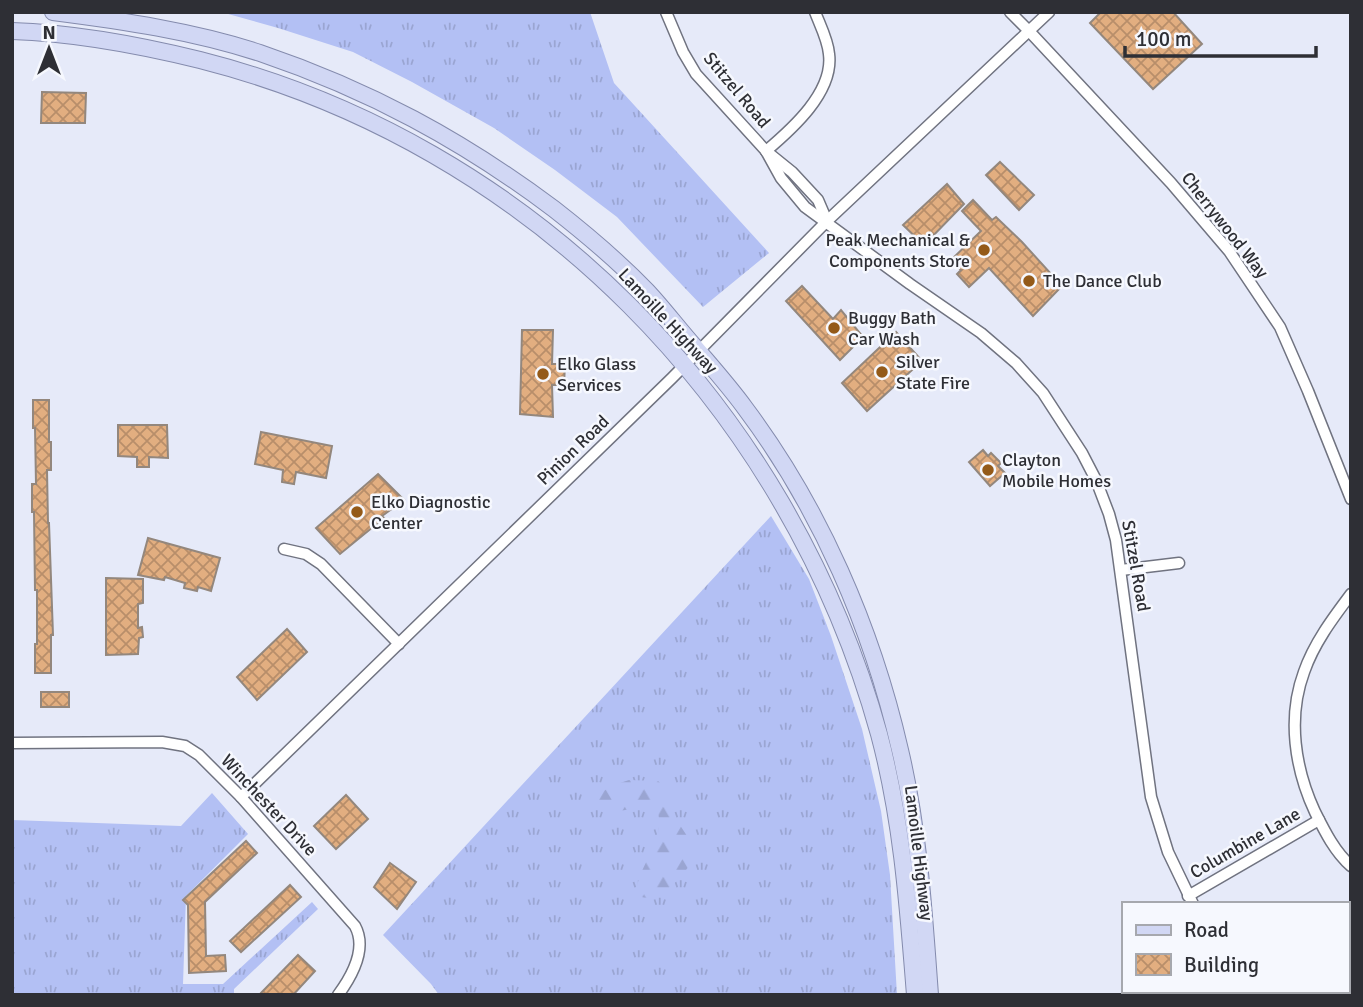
<svg xmlns="http://www.w3.org/2000/svg" width="1363" height="1007" viewBox="0 0 1363 1007" font-family="Signika,sans-serif">
  <style>
    .grass { fill: url(#grass-tufts) }
    .forest { fill: url(#forest-firs) }
    .building { fill: url(#building-cross-hatch); stroke: #93877d; stroke-width: 2 }
    .lines { fill: none; stroke-linecap: round; stroke-linejoin: round }
    .minor-casing { stroke: #707380; stroke-width: 13 }
    .primary-casing { stroke: #848bad; stroke-width: 18 }
    .minor { stroke: #fff; stroke-width: 10 }
    .primary { stroke: #d1d7f4; stroke-width: 16 }
    .poi-dot { fill: #945a19; stroke: #f6f8fe; stroke-width: 2.5 }
    .labels { text-anchor: middle; dominant-baseline: central; stroke-width: 5; stroke-linejoin: round; paint-order: stroke }
    .street-label { font-size: 18px; fill: #2e2f35; stroke: #f6f8fe }
    .poi-label { font-size: 18px; fill: #2e2f35; stroke: #f6f8fe; text-anchor: start }
  </style>
  <defs>
    <pattern id="grass-tufts" width="24" height="20" patternUnits="userSpaceOnUse" patternTransform="scale(1.75)"><rect width="24" height="20" fill="#b3c0f4"/><path d="M3 7l-1-3M5 7V3M7 7l1-3M15 17l-1-3M17 17v-4M19 17l1-3" fill="none" stroke="#9aa5d2"/></pattern>
    <pattern id="forest-firs" width="22" height="20" patternUnits="userSpaceOnUse" patternTransform="scale(1.75)"><rect width="22" height="20" fill="#b3c0f4"/><path d="M5 1l3.5 6h-7zM16 11l3.5 6h-7z" fill="#9aa5d2"/></pattern>
    <pattern id="building-cross-hatch" width="8" height="8" patternUnits="userSpaceOnUse" patternTransform="scale(1.75)"><rect width="8" height="8" fill="#e2ae80"/><path d="M0 0l8 8M0 8l8-8" fill="none" stroke="#b88e6a"/></pattern>
  </defs>
  <rect width="100%" height="100%" fill="#e6eaf9"/>
  <g class="grass">
    <path d="M221,12H590L614,83L769,253L703,307L617,217L555,170L494,128L412,82L353,52L278,28Z"/>
    <path d="M771,516L809,579L831,636L862,729L881,811L890,875L897,995H439L431,984L383,935Z"/>
    <path d="M212,793L248,834L186,896L183,984H223L312,902L318,909L234,989V995H12V820L181,826Z"/>
  </g>
  <path class="forest" d="M629,780L658,781L664,786L672,813L689,839L695,855C688,872 656,910 636,894C638,863 665,845 658,812C639,800 612,821 595,805L597,794L617,784Z"/>
  <g class="building">
    <path d="M1101,12H1173L1202,44L1153,89L1090,23Z"/>
    <path d="M42,92L86,93L85,123H41Z"/>
    <path d="M1000,162L1034,195L1019,210L986,175Z"/>
    <path d="M947,184L964,204L924,245L903,225Z"/>
    <path d="M973,200L992,220L996,217L1022,242L1062,286L1033,316L989,268L969,287L957,274L961,270L950,261L981,231L962,211Z"/>
    <path d="M802,286L833,319L841,310L863,337L840,360L786,301Z"/>
    <path d="M522,330H553L552,364H565L564,385H552L553,417L520,414Z"/>
    <path d="M896,332L922,361L867,411L842,383Z"/>
    <path d="M33,400H49V442H51V470H47L48,523H49L53,635H51V673H35V644H37V590H35L34,512H32V484H36L35,428H33Z"/>
    <path d="M118,425H167L168,458L149,457V467H137V457L118,456Z"/>
    <path d="M261,432L332,446L326,478L296,472L294,484L282,482L283,470L255,464Z"/>
    <path d="M983,450L988,456L991,453L1001,463L998,466L1005,473L990,486L969,462Z"/>
    <path d="M378,474L404,500L382,516L384,518L340,554L316,528Z"/>
    <path d="M148,538L220,558L211,591L198,587L197,591L184,588L185,583L165,577L164,580L138,575Z"/>
    <path d="M106,578L143,579V603L138,604V628L142,627L143,637L139,638L138,654L106,655Z"/>
    <path d="M287,629L307,652L257,700L237,677Z"/>
    <rect x="41" y="692" width="28" height="15"/>
    <path d="M346,795L368,819L336,849L314,826Z"/>
    <path d="M246,841L257,853L205,902L206,956L225,955L226,971L189,973L188,905L183,900Z"/>
    <path d="M390,863L416,882L397,909L374,887Z"/>
    <path d="M290,885L301,897L241,952L230,941Z"/>
    <path d="M298,955L315,971L293,995H259Z"/>
  </g>
  <g class="lines">
    <g class="minor-casing">
      <g id="minor">
        <path d="M666,12L683,52L696,74L766,151L792,172L818,200L827,221"/>
        <path d="M1010,12L1029,31L1171,183L1229,251L1280,327L1308,391L1351,499"/>
        <path d="M766,151L781,178L805,207L910,284L981,333L1016,363L1043,393L1082,453L1096,480L1109,514L1116,540L1151,797L1168,852L1193,904"/>
        <path d="M766,151C792,129 834,92 829,54C828,40 820,25 815,12"/>
        <path d="M284,549L306,554L321,564L399,644"/>
        <path d="M1121,570L1179,563"/>
        <path d="M1351,594C1333,618 1314,643 1304,672C1287,718 1295,769 1315,812C1325,832 1335,852 1351,866"/>
        <path d="M12,743L162,742L185,746L199,755L241,797L355,926C367,948 352,976 338,995"/>
        <path d="M241,797L672,378L827,221L1049,12"/>
        <path d="M1188,896L1319,820"/>
        <path d="M1270,991L1274,995"/>
        <path d="M1254,995L1257,991"/>
      </g>
    </g>
    <g class="primary-casing">
      <g id="primary">
        <path d="M53,12C123,21 193,31 260,53C369,90 462,140 554,209C586,234 618,261 647,291C663,308 678,328 694,346C711,366 729,386 745,408C820,508 872,628 900,750C919,830 924,913 930,995"/>
        <path d="M12,31C76,33 139,45 200,60C531,144 788,406 879,734C902,820 908,907 915,995"/>
      </g>
    </g>
    <use href="#minor" class="minor"/>
    <use href="#primary" class="primary"/>
  </g>
  <g class="poi-dot">
    <circle cx="984" cy="250" r="7"/>
    <circle cx="1029" cy="281" r="7"/>
    <circle cx="834" cy="328" r="7"/>
    <circle cx="882" cy="372" r="7"/>
    <circle cx="543" cy="374" r="7"/>
    <circle cx="988" cy="470" r="7"/>
    <circle cx="357" cy="512" r="7"/>
  </g>
  <g class="labels">
    <g class="street-label">
      <text transform="translate(737 90) rotate(50)">Stitzel Road</text>
      <text transform="translate(1225 225) rotate(52)">Cherrywood Way</text>
      <text transform="translate(668 321) rotate(47)">Lamoille Highway</text>
      <text transform="translate(573 450) rotate(-44)">Pinion Road</text>
      <text transform="translate(1136 566) rotate(80)">Stitzel Road</text>
      <text transform="translate(269 805) rotate(47)">Winchester Drive</text>
      <text transform="translate(1245 843) rotate(-30)">Columbine Lane</text>
      <text transform="translate(919 853) rotate(83)">Lamoille Highway</text>
    </g>
    <g class="poi-label">
      <text x="970" y="240" text-anchor="end">Peak Mechanical &amp;<tspan x="970" dy="21">Components Store</tspan></text>
      <text x="1043" y="281">The Dance Club</text>
      <text x="848" y="318">Buggy Bath<tspan x="848" dy="21">Car Wash</tspan></text>
      <text x="896" y="362">Silver<tspan x="896" dy="21">State Fire</tspan></text>
      <text x="557" y="364">Elko Glass<tspan x="557" dy="21">Services</tspan></text>
      <text x="1002" y="460">Clayton<tspan x="1002" dy="21">Mobile Homes</tspan></text>
      <text x="371" y="502">Elko Diagnostic<tspan x="371" dy="21">Center</tspan></text>
    </g>
  </g>
  <rect width="1363" height="1007" fill="none" stroke="#2e2f35" stroke-width="28"/>
  <rect x="1122" y="902" width="228" height="91" fill="#f6f8fe" stroke="#a6a8ae" stroke-width="2"/>
  <rect x="1136" y="925" width="35" height="10" fill="#d1d7f4" stroke="#a6a8ae" stroke-width="2"/>
  <text x="1184" y="937" font-size="21" fill="#2e2f35">Road</text>
  <rect x="1136" y="954" width="35" height="21" fill="url(#building-cross-hatch)" stroke="#a6a8ae" stroke-width="2"/>
  <text x="1184" y="972" font-size="21" fill="#2e2f35">Building</text>
  <g transform="translate(49 49)" stroke="#f6f8fe" stroke-width="5" paint-order="stroke">
  <path d="M0-5L12 26L0 18L-12 26Z" fill="#2e2f35"/>
  <text y="-10" font-size="19" font-weight="bold" text-anchor="middle" fill="#2e2f35">N</text>
  </g>
  <path d="M1125 46v10h191v-10" fill="none" stroke="#2e2f35" stroke-width="3.5"/>
  <text x="1136" y="46" font-size="21" fill="#2e2f35" stroke="#f6f8fe" stroke-width="5" paint-order="stroke">100 m</text>
</svg>
